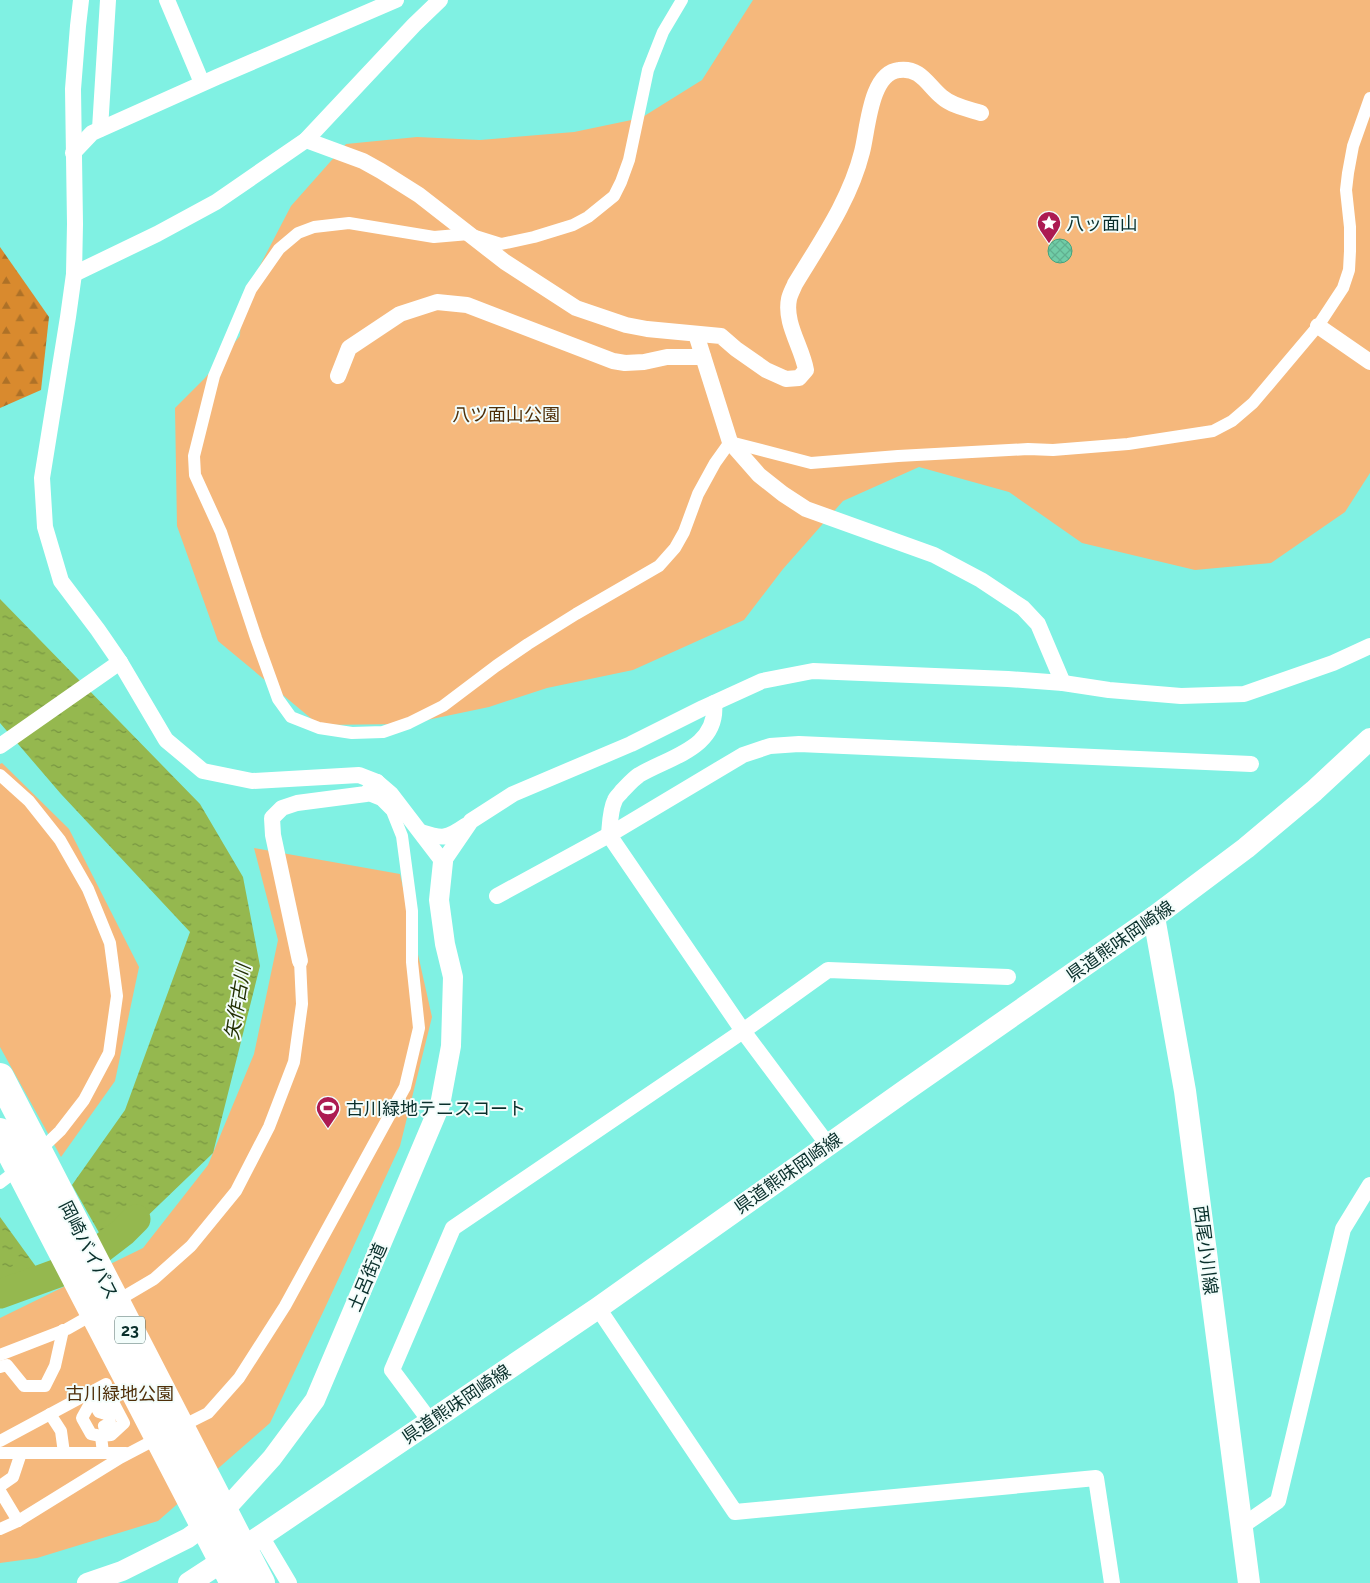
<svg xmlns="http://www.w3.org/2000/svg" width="1370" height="1583" viewBox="0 0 1370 1583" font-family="Raleway,'Noto Sans JP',sans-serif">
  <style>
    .forest { fill: url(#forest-firs) }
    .park { fill: #f5b87c }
    .water { fill: url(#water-ripples) }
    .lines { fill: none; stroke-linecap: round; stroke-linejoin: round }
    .river { stroke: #95b84f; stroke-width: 29 }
    .building { fill: url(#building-cross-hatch); stroke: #44a37e }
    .pedestrian { stroke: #fff; stroke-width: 12 }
    .minor { stroke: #fff; stroke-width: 16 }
    .tertiary { stroke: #fff; stroke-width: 20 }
    .secondary { stroke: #fff; stroke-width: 22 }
    .trunk { stroke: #fff; stroke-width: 28 }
    .labels { text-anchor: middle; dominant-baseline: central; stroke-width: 4; stroke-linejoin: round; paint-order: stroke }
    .shield { fill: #f3fdfb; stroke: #4f6d69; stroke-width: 1 }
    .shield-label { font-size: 16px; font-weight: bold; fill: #092f2b }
    .poi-label { font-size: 18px; fill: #092f2b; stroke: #f3fdfb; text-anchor: start }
    .park-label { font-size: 18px; fill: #4f2f09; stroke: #f3fdfb }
    .street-label { font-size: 18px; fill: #092f2b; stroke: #f3fdfb }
    .water-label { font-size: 19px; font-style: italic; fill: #233004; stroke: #f3fdfb }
  </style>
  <defs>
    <pattern id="forest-firs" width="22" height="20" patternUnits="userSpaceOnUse" patternTransform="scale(1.25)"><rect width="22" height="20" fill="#d98a2e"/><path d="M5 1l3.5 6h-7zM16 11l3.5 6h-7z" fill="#ae7127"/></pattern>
    <pattern id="water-ripples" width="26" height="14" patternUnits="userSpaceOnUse" patternTransform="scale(1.25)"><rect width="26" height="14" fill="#95b84f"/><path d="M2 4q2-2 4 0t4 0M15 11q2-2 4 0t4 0" fill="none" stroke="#789642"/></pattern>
    <pattern id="building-cross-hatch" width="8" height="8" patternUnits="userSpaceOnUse" patternTransform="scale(1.25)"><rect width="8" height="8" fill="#70cda7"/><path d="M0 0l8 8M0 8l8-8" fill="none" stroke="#60b090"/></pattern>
  </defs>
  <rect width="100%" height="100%" fill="#80f1e3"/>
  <path class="forest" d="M0,247L49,317L41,390L0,408Z"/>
  <g class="park">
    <path d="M753,0H1370V473L1345,512L1271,563L1195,570L1082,543L1009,492L919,467L843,501L783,569L744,620L633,670L547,688L489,707L408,724L319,725L218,641L177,526L175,408L205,378L240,336L241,302L291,206L346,144L417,137L480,140L574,132L641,118L702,80Z"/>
    <path d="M2,763L69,829L139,967L115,1081L61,1157L0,1047V764Z"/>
    <path d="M254,848L400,874L432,1017L400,1146L324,1310L270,1423L158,1521L37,1558L0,1563V1318L143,1248L208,1165L254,1054L278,940Z"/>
  </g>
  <g class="water">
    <path d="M0,599L200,804L243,877L260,966L213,1153L110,1252L72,1185L125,1110L190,932L61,794L0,723Z"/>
    <path d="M0,1217L50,1286L0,1298Z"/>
  </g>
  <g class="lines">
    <path class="river" d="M0,1294L80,1265L123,1232L136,1219"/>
  </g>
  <circle class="building" cx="1060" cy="251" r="12"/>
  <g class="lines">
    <g class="pedestrian">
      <path d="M682,0L663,32L648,70L629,160L621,182L614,196L588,217L573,225L534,237L501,244L469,234L434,237L349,223L314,227L298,233L279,249L251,289L214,376L194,456L195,475L221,532L256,638L278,699L291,717L319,728L352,733L383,732L409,723L443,706L496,666L528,644L576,614L659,566L675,548L684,532L698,494L715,463L730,442L811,463L898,456L1028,449L1053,450L1128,444L1213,431L1232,421L1253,403L1318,326L1343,288L1349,270L1350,251V227L1346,190L1348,173L1353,146L1370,98"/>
      <path d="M0,775L29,801L60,840L88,889L110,943L117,996L109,1053L84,1100L60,1131L38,1152"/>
      <path d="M0,1183L21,1167"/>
      <path d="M115,1302L154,1279L191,1246L236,1191L269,1127L294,1062L302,1004L300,961"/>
      <path d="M0,1355L67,1329L97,1312"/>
      <path d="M0,1367L7,1365L24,1386H45L55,1366L63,1330"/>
      <path d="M89,1393L92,1400L114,1404L124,1423L111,1435L101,1436L103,1453"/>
      <path d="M92,1400L82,1418L91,1434L101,1436"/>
      <path d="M92,1400L99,1412L109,1415L110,1423L104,1426L107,1435"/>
      <path d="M50,1414L61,1431L64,1453"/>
      <path d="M178,1428L208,1413L239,1378L285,1306L405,1087L419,1028L412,962V911L402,836L392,811L381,800L366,794"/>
      <path d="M0,1441L106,1384"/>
      <path d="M0,1453H21L13,1477L0,1486"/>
      <path d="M21,1453H126"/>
      <path d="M0,1491L18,1521"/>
      <path d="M0,1529L18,1521L120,1458L160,1437"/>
    </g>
    <g class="minor">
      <path d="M81,0L78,26L73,89L75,224L74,274L68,317L42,478L45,527L61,581L98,630L120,662L166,740L203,771L252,781L359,775L377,782L391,794L443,862L471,821L513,794L631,744L703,708L762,681L813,671L1008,679L1063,683L1109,690L1181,696L1244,694L1333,663L1370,646"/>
      <path d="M167,0L202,83"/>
      <path d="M100,129L108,0"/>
      <path d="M306,140L363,161L381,171L419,195L505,262L576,308L626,325L647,329L721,336L736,349L766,370L786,379L799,378L806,370C802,347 784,323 789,299C790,294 793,289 795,284C821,241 850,200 862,152C868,129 870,73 899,70C921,67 928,86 942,97C952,106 968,109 981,113"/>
      <path d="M73,153L92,133L217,77L396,0"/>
      <path d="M74,274L157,234L216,202L306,140L414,25L440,0"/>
      <path d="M1318,326L1370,362"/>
      <path d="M696,334L730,442L759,475L783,494L806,509L934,555L981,580L1023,608L1038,624L1063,683"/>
      <path d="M338,376L349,348L400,314L437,302L467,305L613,361L625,363L644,362L667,357H703"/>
      <path d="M714,703C719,748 669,757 639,775C633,779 627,786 622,791C620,794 616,797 615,800C610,810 610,824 609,835L743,1031L828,1145"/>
      <path d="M0,746L120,662"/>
      <path d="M421,832C443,839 446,839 465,826"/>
      <path d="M497,896L609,835L743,755L770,746L799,744L1251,764"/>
      <path d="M300,961L273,835L272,818L282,808L297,803L366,794L377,782"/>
      <path d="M598,1308L735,1512L1096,1478L1112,1583"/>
      <path d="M430,1421L392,1370L453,1228L743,1031L828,970L1008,977"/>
      <path d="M1242,1526L1278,1501L1343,1229L1370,1185"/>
      <path d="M261,1536L289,1583"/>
    </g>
    <path class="tertiary" d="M87,1583L122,1571L188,1538L222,1513L272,1458L315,1400L440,1105L451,1046L453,977L445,944L439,900L443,862"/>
    <g class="secondary">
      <path d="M1154,917L1185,1091L1249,1583"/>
      <path d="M189,1583L261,1536L598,1308L903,1092L1154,917L1246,848L1314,791L1370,739"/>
    </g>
    <g class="trunk">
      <path d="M0,1077L261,1583"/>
      <path d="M0,1132L234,1583"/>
    </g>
  </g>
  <defs>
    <g id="sight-pin" transform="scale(1.25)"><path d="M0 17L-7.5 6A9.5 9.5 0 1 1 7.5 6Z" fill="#ac1b52" stroke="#f3fdfb"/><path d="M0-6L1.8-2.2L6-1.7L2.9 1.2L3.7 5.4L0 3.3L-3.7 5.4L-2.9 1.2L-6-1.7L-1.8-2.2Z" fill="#fff"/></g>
    <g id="stadium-pin" transform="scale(1.25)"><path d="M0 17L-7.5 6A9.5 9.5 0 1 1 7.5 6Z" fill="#ac1b52" stroke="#f3fdfb"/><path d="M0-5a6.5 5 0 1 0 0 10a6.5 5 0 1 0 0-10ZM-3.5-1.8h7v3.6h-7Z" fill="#fff"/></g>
  </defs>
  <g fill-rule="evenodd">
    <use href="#sight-pin" x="1049" y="223"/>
    <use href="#stadium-pin" x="328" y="1108"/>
  </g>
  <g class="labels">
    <rect class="shield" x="115" y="1316.5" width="30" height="27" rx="4"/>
    <g class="shield-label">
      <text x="130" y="1330">23</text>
    </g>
    <g class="poi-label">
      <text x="1066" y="223">八ッ面山</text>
      <text x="346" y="1108">古川緑地テニスコート</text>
    </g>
    <g class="park-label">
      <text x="506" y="414">八ツ面山公園</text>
      <text x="120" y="1393">古川緑地公園</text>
    </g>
    <g class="street-label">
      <text transform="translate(1120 941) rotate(-35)">県道熊味岡崎線</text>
      <text transform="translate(788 1173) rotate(-35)">県道熊味岡崎線</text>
      <text transform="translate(89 1250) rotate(63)">岡崎バイパス</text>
      <text transform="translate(1206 1250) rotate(83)">西尾小川線</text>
      <text transform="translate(367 1277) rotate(-67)">土呂街道</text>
      <text transform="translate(456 1404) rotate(-34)">県道熊味岡崎線</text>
    </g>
    <g class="water-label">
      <text transform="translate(237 1002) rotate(-81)">矢作古川</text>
    </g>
  </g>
</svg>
